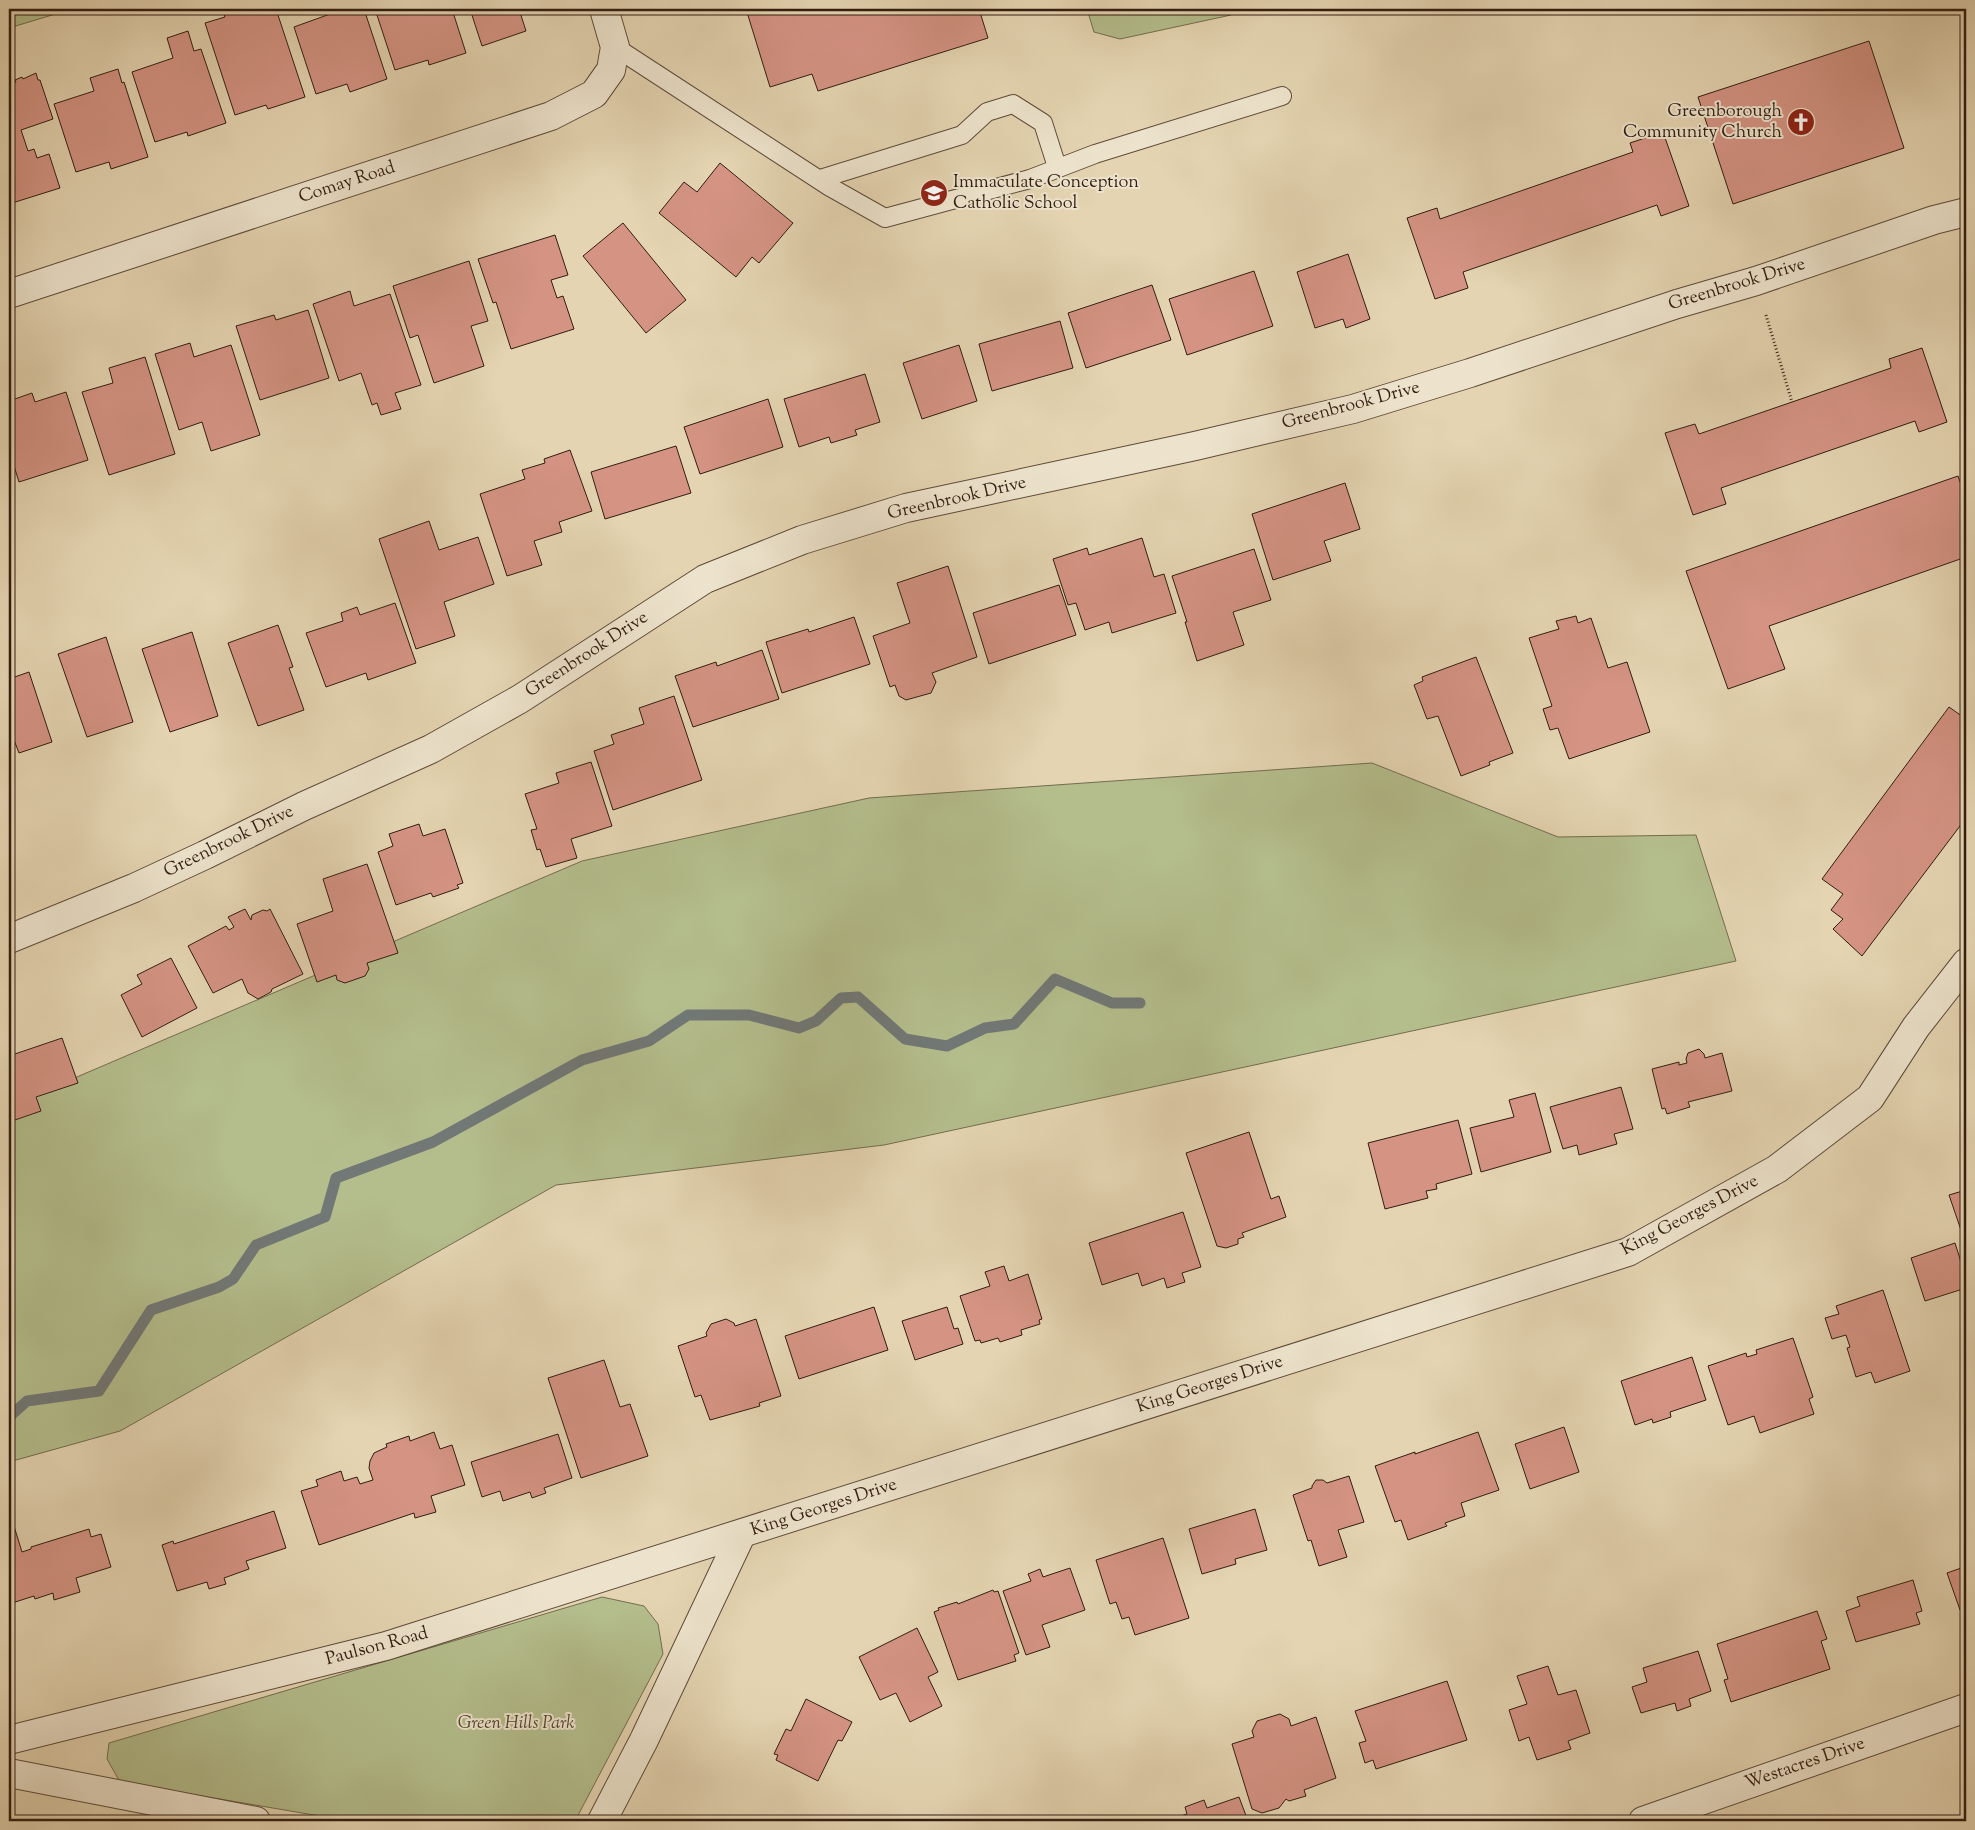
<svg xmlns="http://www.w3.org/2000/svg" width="1975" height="1830" viewBox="0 0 1975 1830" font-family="'Sorts Mill Goudy',serif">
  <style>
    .green { fill: #b4bd8c; stroke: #736d4f }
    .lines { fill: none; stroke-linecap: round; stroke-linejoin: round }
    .stream { stroke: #717876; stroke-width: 11 }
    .building { fill: #d49383; stroke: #321d12 }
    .lane-casing { stroke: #5e4b3a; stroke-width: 20 }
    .street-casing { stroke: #5e4b3a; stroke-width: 30 }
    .path { stroke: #321d12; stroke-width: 3; stroke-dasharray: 1 2.5; stroke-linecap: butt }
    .lane { stroke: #ede3cc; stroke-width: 18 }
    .street { stroke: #ede3cc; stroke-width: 28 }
    .labels { text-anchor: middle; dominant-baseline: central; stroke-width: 4; stroke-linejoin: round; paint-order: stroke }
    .poi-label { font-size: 18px; fill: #321d12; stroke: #ede3cc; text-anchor: end }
    .street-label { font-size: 18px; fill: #321d12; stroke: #ede3cc }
    .park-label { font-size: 18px; font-style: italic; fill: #524530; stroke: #ede3cc }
  </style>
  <rect width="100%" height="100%" fill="#e4d4b1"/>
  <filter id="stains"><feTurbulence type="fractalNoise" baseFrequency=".004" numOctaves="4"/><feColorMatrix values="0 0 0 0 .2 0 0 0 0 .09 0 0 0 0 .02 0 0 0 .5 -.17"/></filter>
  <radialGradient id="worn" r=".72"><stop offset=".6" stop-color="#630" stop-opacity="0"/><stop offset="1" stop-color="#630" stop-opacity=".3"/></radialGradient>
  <g class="green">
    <path d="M9,9H72L9,28Z"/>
    <path d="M1087,9H1232L1231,15L1120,39L1094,32Z"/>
    <path d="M1372,763L1558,837L1696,835L1736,961L884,1145L556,1185L120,1431L9,1462V1106L582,861L869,798Z"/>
    <path d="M602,1597L644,1606L658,1624L663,1654L575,1821H349L120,1782L107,1759L109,1743Z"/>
  </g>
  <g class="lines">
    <path class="stream" d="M9,1417L27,1401L99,1391L151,1310L219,1287L233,1279L256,1245L325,1217L336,1178L433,1142L582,1060L649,1041L688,1015H749L799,1028L816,1021L841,998L858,997L905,1039L947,1046L985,1028L1014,1024L1055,979L1112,1003H1140"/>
  </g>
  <g class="building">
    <path d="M222,9H276L305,97L268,109L266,105L235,115L205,23L225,17Z"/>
    <path d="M328,9H364L387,79L350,92L347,84L316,94L294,27L330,14Z"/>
    <path d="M375,9H452L466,53L429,65L428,60L395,70Z"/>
    <path d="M470,9H519L526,31L482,46Z"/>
    <path d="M746,9H979L988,38L818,91L812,74L770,87Z"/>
    <path d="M188,31L194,51L201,49L226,123L188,136L187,132L155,142L132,72L173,58L167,38Z"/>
    <path d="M1869,41L1904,148L1733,204L1698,97Z"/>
    <path d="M118,69L122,83L124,82L148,157L111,169L109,162L76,172L54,104L94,91L90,78Z"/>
    <path d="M36,73L38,80H40L53,119L21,130L28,151L34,149L37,158L49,154L60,188L9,204V85L16,82L15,80L22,77L23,79Z"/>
    <path d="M1663,132L1689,206L1661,216L1657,205L1463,272L1468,288L1435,299L1407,218L1437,208L1440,219L1633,152L1630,143Z"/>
    <path d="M720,163L793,223L759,263L752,257L736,277L659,213L684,182L697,192Z"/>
    <path d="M623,223L686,300L646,333L583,256Z"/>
    <path d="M555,235L568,275L551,280L557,298L563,296L574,329L511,349L496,302L493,303L478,259Z"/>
    <path d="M1348,254L1370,319L1346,328L1343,319L1315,328L1297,272Z"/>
    <path d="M469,261L488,321L471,326L484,366L434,383L418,335L410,338L393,286Z"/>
    <path d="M1254,271L1273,326L1187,355L1169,299Z"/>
    <path d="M1152,285L1171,340L1086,368L1068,313Z"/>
    <path d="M350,291L354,306L390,294L421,385L395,393L401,409L381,415L377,403L372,405L361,373L339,381L313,304Z"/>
    <path d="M308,310L329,378L260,400L236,326L274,315L276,320Z"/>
    <path d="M1060,321L1073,368L992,391L979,344Z"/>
    <path d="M190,343L194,357L231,345L260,435L211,451L202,422L179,430L155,354Z"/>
    <path d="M959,345L977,401L922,419L903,363Z"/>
    <path d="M1922,348L1947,422L1919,432L1915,421L1721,488L1726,504L1693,515L1665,433L1695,424L1699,434L1891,368L1889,359Z"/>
    <path d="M145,357L175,454L109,475L82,392L113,383L109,368Z"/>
    <path d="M865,374L880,422L855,430L857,435L831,443L829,437L799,447L784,399Z"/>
    <path d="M66,392L88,460L19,482L9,450V401L32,393L35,402Z"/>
    <path d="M768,399L783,447L700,474L684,427Z"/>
    <path d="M676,446L691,493L605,519L591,472Z"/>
    <path d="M570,450L592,511L559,522L562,532L534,541L542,565L507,576L480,494L525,479L522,470L545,463L544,459Z"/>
    <path d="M1958,476L1966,498V557L1769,626L1785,669L1728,689L1686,571Z"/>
    <path d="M1345,483L1360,529L1324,541L1331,561L1273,580L1252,514Z"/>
    <path d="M429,521L439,550L478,537L494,584L444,602L455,636L416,649L379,539Z"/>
    <path d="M1142,538L1154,577L1164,574L1176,613L1112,633L1109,622L1085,630L1076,603L1068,605L1053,559L1087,548L1089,555Z"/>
    <path d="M1254,549L1271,600L1233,612L1244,645L1197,661L1185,622H1187L1172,576Z"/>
    <path d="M948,566L977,657L932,673L936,682L931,693L906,700L899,696L895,685L890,687L873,636L910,623L897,583Z"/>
    <path d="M1059,585L1076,635L989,664L973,613Z"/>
    <path d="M395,603L416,663L368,680L366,673L326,687L306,633L343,621L341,613L357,607L360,615Z"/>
    <path d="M1576,616L1578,623L1591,618L1608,668L1627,662L1650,732L1569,759L1558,728L1550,730L1543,709L1552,706L1529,638L1559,629L1556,621Z"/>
    <path d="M854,617L870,664L782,693L766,642L808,629L809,632Z"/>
    <path d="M278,625L293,667L289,668L304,710L258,726L228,643Z"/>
    <path d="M192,632L218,716L170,732L142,649Z"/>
    <path d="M106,637L133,722L87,737L58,654Z"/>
    <path d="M762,650L779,699L693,727L675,676L716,662L717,666Z"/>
    <path d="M1476,657L1513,753L1489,762L1490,765L1461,776L1438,716L1427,719L1414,685L1423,681L1422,677Z"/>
    <path d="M29,672L52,742L19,753L9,727V679Z"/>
    <path d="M674,696L702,780L613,810L594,751L614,744L611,735L644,724L639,708Z"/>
    <path d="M1949,707L1966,719V818L1862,956L1833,929L1843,919L1831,910L1843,894L1822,879Z"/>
    <path d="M591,762L612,826L571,839L577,858L546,867L540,849L537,850L531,830L537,829L525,794L559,783L556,773Z"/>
    <path d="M419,824L423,836L445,829L463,883L457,885L459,888L433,897L431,893L396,905L378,852L393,846L389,834Z"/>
    <path d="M367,864L398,953L367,963L369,969L365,976L345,983L337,980L336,975L317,982L297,924L333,911L323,879Z"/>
    <path d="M245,909L251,920L252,915L263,910L267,911L270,909L303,974L272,989L271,992L258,999L248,993L242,979L213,993L188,946L226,926L229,930L234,927L228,917Z"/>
    <path d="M171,958L197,1008L142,1037L121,995L142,984L137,975Z"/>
    <path d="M62,1038L78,1083L36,1097L41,1111L9,1122V1056Z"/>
    <path d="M1699,1049L1704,1054L1705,1058L1722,1053L1732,1091L1688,1102L1690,1107L1667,1114L1665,1108L1662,1109L1652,1069L1679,1062V1065L1687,1063L1686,1059L1688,1053Z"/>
    <path d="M1621,1087L1633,1129L1614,1134L1617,1144L1579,1155L1577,1145L1563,1149L1550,1107Z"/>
    <path d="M1535,1093L1551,1152L1481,1172L1470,1128L1514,1117L1509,1100Z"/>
    <path d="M1458,1120L1472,1174L1436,1184L1437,1189L1426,1191L1428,1198L1385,1209L1368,1143Z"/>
    <path d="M1249,1132L1271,1199L1279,1196L1286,1217L1242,1233L1244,1237L1238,1239V1244L1226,1248L1217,1246L1186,1153Z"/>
    <path d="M1966,1190V1232L1962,1233L1949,1195Z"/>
    <path d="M1183,1212L1201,1267L1182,1273L1185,1282L1167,1288L1164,1278L1142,1286L1138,1273L1102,1285L1089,1243Z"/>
    <path d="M1955,1243L1966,1278V1288L1925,1301L1911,1258Z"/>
    <path d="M1004,1266L1009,1281L1028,1274L1042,1319L1039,1320L1040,1324L1021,1330L1022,1335L1000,1342L998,1338L981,1343L980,1340L975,1341L960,1296L990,1286L985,1272Z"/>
    <path d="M1883,1290L1910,1371L1875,1383L1871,1372L1856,1377L1847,1348L1850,1347L1846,1335L1832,1339L1825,1318L1839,1314L1836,1306Z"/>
    <path d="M874,1307L888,1350L799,1379L785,1336Z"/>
    <path d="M947,1307L954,1329L958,1328L963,1344L915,1360L902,1321Z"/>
    <path d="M726,1319L734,1323L735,1326L756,1319L781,1396L759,1403L760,1406L710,1420L701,1395L695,1397L678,1346L707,1336L706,1333L711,1324Z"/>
    <path d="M1793,1338L1813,1397L1809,1399L1814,1414L1760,1433L1754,1416L1728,1425L1708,1366L1746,1353L1747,1357L1757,1354L1756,1350Z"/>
    <path d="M1692,1357L1706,1400L1670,1412L1671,1417L1653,1423L1652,1419L1635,1425L1621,1381Z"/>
    <path d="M604,1360L620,1407L630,1404L648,1456L581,1478L548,1378Z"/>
    <path d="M1564,1427L1579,1472L1530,1489L1515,1444Z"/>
    <path d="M434,1432L440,1449L452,1445L465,1485L431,1496L436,1512L415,1518L414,1513L319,1545L301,1491L318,1486L316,1480L341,1471L344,1481L357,1477L360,1484L373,1480L369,1468L370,1461L374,1453L387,1447L386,1444L409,1436L410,1441Z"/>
    <path d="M1478,1432L1499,1490L1461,1503L1465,1516L1445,1523L1447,1526L1408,1540L1401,1520L1395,1522L1375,1466L1415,1452V1454Z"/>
    <path d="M558,1434L572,1478L544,1488L546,1493L532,1498L530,1492L503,1501L500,1491L482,1497L471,1462Z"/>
    <path d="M1349,1476L1364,1522L1338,1530L1347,1557L1319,1566L1311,1540L1308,1541L1293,1495L1312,1488V1486L1316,1480H1323L1327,1483Z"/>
    <path d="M1255,1509L1267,1550L1235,1559L1236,1564L1202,1574L1189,1529Z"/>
    <path d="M9,1510L22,1552L31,1549V1547L89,1529L91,1537L101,1534L111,1567L76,1578L80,1592L54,1600L53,1593L35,1599L34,1596L9,1604Z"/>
    <path d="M274,1511L286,1548L246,1561L249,1569L224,1578L226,1584L209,1589L207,1582L177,1591L162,1545L173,1541L174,1544Z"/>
    <path d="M1163,1538L1189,1618L1135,1635L1129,1617L1122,1619L1116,1602L1110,1604L1096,1560Z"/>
    <path d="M1966,1562V1607L1960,1610L1947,1573L1964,1567L1962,1564Z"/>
    <path d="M1070,1568L1085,1610L1042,1625L1050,1647L1026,1655L1003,1591L1031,1581L1028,1574L1040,1569L1043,1577Z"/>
    <path d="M1913,1580L1922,1611L1916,1613L1920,1624L1856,1642L1846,1611L1860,1606L1857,1597Z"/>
    <path d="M993,1590L994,1592L998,1591L1019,1653L1014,1655L1016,1661L958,1680L934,1612L939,1610L938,1608L957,1602L958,1604Z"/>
    <path d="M1817,1611L1827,1639L1821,1641L1830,1669L1731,1702L1724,1680L1728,1679L1717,1644Z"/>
    <path d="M917,1628L938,1672L928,1677L942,1706L910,1722L896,1693L880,1700L859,1657Z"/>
    <path d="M1698,1651L1711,1691L1689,1699L1691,1706L1677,1711L1675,1703L1641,1713L1632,1687L1647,1682L1643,1668Z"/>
    <path d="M1548,1666L1558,1695L1576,1690L1590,1733L1568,1741L1571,1749L1537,1760L1529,1737L1519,1741L1509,1710L1527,1704L1517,1676Z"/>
    <path d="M1447,1681L1467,1740L1376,1769L1373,1760L1365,1763L1359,1743L1366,1741L1355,1711Z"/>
    <path d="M806,1699L852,1722L842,1741L838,1740L818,1781L776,1760L778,1755L774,1754L786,1729L791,1731Z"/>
    <path d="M1280,1714L1289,1719L1291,1726L1316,1717L1336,1778L1304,1790L1306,1796L1289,1801L1286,1799L1279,1808L1262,1813L1252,1809L1232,1744L1254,1737L1252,1731L1257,1721Z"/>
    <path d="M1239,1797L1248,1821H1164L1187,1814L1185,1807L1204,1800L1207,1808Z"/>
  </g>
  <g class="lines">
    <g class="lane-casing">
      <g id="lane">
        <path d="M615,47L830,187L885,218L1030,179L1095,154L1282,96"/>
        <path d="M820,179L962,135L987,112L1013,104L1043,123L1057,167"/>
      </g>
    </g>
    <g class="street-casing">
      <g id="street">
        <path d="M9,294L551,116L594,94L611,70L615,47L604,9"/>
        <path d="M9,939L134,888L205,855L304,806L431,749L520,699L705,579L802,540L906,508L1195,446L1353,409L1470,373L1677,304L1756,281L1934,220L1966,212"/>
        <path d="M9,1740L386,1646L1628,1252L1777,1169L1870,1098L1916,1027L1966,963"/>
        <path d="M9,1773L256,1821"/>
        <path d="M602,1821L644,1740L741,1535"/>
        <path d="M1643,1821L1966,1708"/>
      </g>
    </g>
    <path class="path" d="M1766,315L1792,402"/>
    <use href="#lane" class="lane"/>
    <use href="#street" class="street"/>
  </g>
  <defs>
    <g id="church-disc" transform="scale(1.4375)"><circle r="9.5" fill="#8f2418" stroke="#ede3cc"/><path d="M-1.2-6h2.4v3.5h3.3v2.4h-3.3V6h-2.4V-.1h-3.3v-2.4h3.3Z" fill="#fff"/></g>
    <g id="school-disc" transform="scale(1.4375)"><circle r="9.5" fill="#8f2418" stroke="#ede3cc"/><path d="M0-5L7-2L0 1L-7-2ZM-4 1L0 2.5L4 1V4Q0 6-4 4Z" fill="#fff"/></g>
  </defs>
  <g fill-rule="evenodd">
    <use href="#church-disc" x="1801" y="122"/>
    <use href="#school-disc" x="934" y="193"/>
  </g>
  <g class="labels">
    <g class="poi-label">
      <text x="1782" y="112">Greenborough<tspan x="1782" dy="21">Community Church</tspan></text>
      <text x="953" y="183" text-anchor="start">Immaculate Conception<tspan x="953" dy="21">Catholic School</tspan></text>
    </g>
    <g class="street-label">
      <text transform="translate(347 183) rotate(-18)">Comay Road</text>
      <text transform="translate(1737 285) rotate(-17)">Greenbrook Drive</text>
      <text transform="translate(1351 406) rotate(-15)">Greenbrook Drive</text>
      <text transform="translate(957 499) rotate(-13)">Greenbrook Drive</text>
      <text transform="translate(587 655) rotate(-33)">Greenbrook Drive</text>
      <text transform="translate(229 842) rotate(-26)">Greenbrook Drive</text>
      <text transform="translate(1690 1216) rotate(-28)">King Georges Drive</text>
      <text transform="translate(1210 1385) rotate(-18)">King Georges Drive</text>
      <text transform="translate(824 1508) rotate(-18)">King Georges Drive</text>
      <text transform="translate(377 1647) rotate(-15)">Paulson Road</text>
      <text transform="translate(1805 1764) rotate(-19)">Westacres Drive</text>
    </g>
    <g class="park-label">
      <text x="516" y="1724">Green Hills Park</text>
    </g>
  </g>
  <rect width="1975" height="1830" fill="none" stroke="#e4d4b1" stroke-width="30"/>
  <rect x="10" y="10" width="1955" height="1810" fill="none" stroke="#321d12" stroke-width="2.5"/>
  <rect x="15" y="15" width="1945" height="1800" fill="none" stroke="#321d12"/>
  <rect width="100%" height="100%" filter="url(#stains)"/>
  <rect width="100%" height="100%" fill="url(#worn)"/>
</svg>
